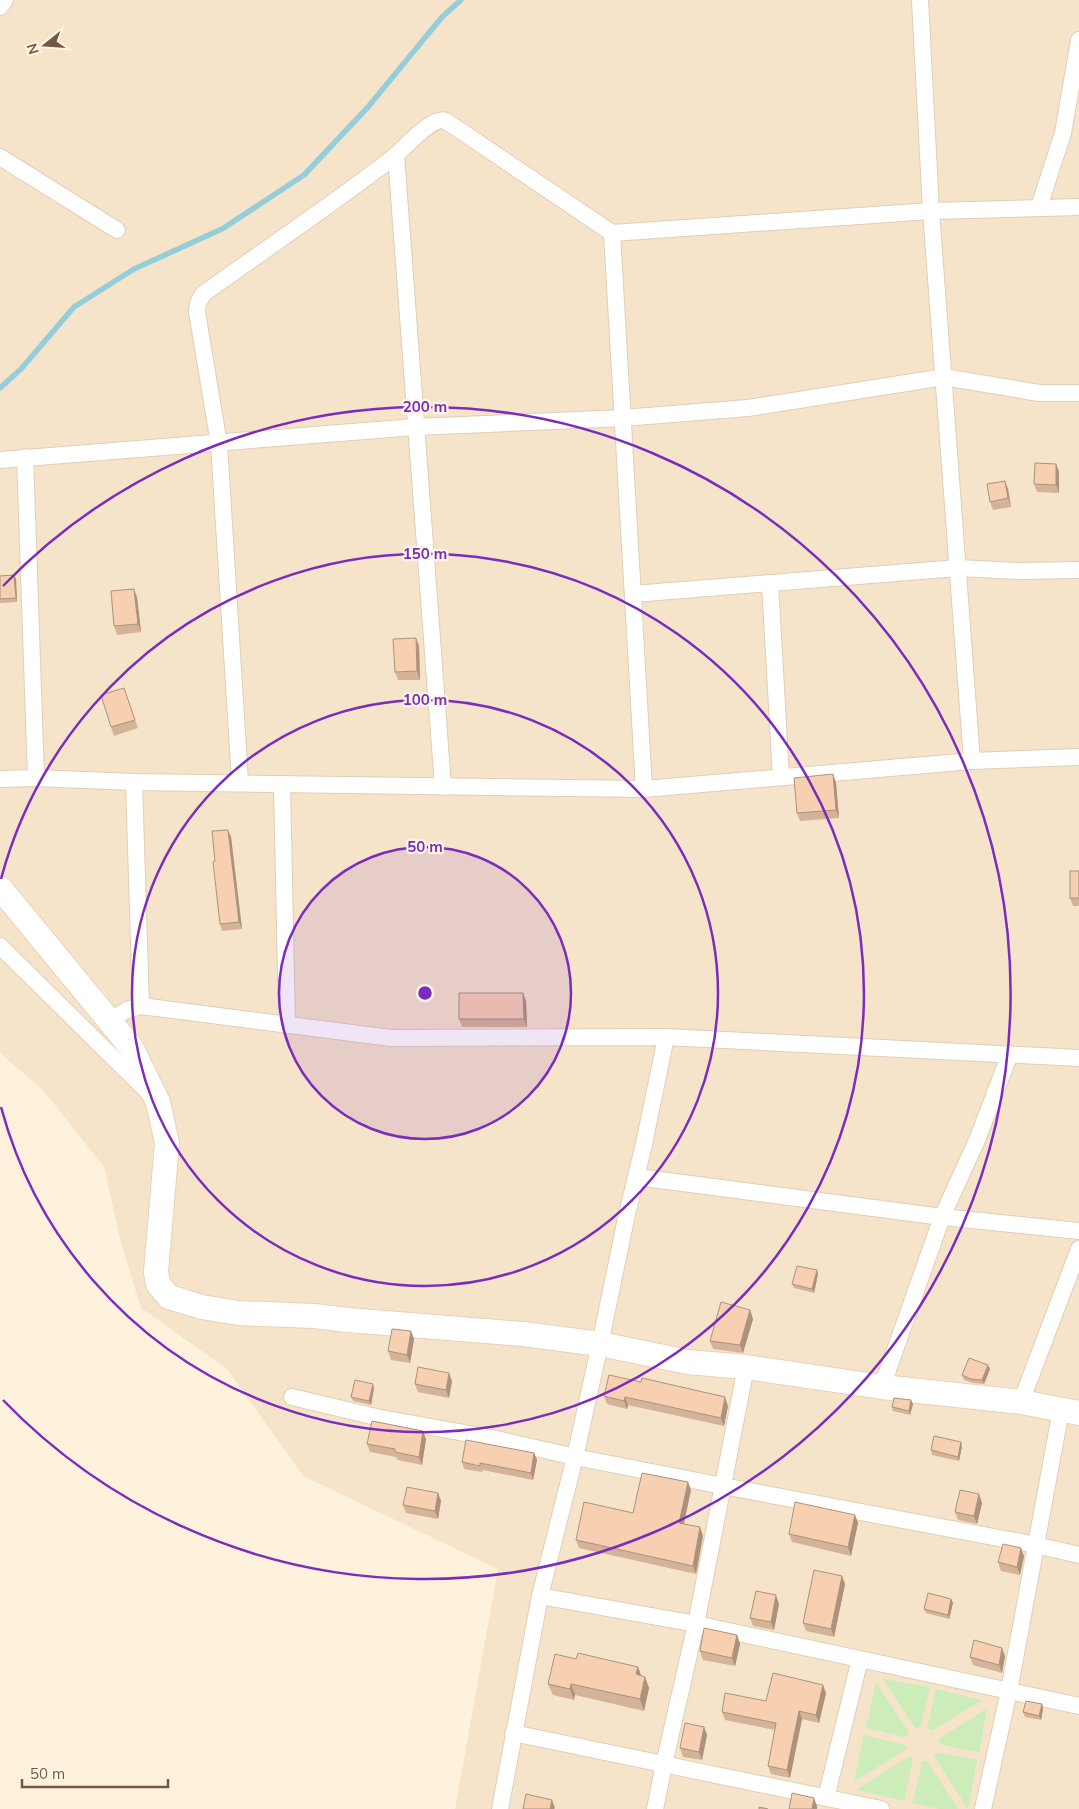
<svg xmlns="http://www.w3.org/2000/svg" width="1079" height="1809" viewBox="0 0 1079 1809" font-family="Mulish,sans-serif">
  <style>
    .residential { fill: #f6e4ca }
    .green { fill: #ccecba }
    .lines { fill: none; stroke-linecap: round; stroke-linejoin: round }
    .stream { stroke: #95cddb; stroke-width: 5.5 }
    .street-casing { stroke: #e2ceb8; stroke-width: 18 }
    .secondary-casing { stroke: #ead1b7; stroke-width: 26 }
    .street { stroke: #fff; stroke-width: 16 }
    .secondary { stroke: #fff; stroke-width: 24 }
    .wall { fill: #d4b398 }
    .shaded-wall { fill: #ac927c }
    .building { fill: #f6d0b1; stroke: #ac927c }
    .ring { fill: none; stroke: #7b2cbf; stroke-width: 2.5 }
    .centre { fill: #7b2cbf; stroke: #fff6e4; stroke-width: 2.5 }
    .ring-label { font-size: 15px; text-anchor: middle; font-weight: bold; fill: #7b2cbf; stroke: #fff6e4; stroke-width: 4.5; stroke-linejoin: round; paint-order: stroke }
  </style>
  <rect width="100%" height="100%" fill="#fef2dc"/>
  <path class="residential" d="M0,0H1079V1809H455L498,1569L303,1476L227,1369L141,1308L121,1243L104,1167L43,1090L0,1053Z"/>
  <g class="green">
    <path d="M883,1679L930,1687L921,1727L915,1728Z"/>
    <path d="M876,1682L909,1733L906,1737L866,1728Z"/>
    <path d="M936,1689L982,1700L932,1731L927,1728Z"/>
    <path d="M987,1708L979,1753L940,1744L939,1739Z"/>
    <path d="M864,1735L906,1745V1749L854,1782Z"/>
    <path d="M937,1752L977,1760L968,1809L934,1756Z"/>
    <path d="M910,1756L913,1759L904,1801L856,1790Z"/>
    <path d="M923,1761H927L958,1809H939L912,1803Z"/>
  </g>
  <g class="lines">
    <path class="stream" d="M0,388L21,369L74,307L134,269L222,229L304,175L368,107L442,17L461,0"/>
    <g class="street-casing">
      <g id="street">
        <path d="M920,0L931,211L972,761"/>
        <path d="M0,7L5,0"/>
        <path d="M396,155L443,787"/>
        <path d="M0,157L117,230"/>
        <path d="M1039,207L1063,133L1079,40"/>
        <path d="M612,233L644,789"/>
        <path d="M25,457L36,778"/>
        <path d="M0,460L415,427L623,418L748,408L944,377L1039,393H1079"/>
        <path d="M770,583L781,777"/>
        <path d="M633,594L958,568L1019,571L1079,570"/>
        <path d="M0,779L36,778L134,782L644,789L972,761L1079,757"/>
        <path d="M134,782L141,1006"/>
        <path d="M240,782L219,444L197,312L198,303L203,294C267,248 333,204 395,156C405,147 434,115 446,121L612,233L931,211L1079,207"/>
        <path d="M282,784L287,1025"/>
        <path d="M0,946L148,1092"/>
        <path d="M109,1021L127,1010L141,1006L391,1038L666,1037L1079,1058"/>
        <path d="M637,1177L942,1217L1079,1231"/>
        <path d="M882,1387L942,1217L977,1140L1010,1054"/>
        <path d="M292,1397L376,1417L492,1438L575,1457L723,1486L1036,1545L1079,1555"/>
        <path d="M1021,1402L1079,1249"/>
        <path d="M540,1596L696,1624L1079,1706"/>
        <path d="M513,1733L881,1809"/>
        <path d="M826,1798L860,1659"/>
        <path d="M500,1809L540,1596L575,1457L600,1344L627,1214L644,1144L666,1037"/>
        <path d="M655,1809L664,1764L696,1624L746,1367"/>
        <path d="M983,1809L1009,1691L1061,1410"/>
      </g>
    </g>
    <g class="secondary-casing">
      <path id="secondary" d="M0,888L131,1047L158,1102L167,1143L156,1272L158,1284L169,1297L202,1307L238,1313L314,1316L348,1320L523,1334L600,1344L688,1362L746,1367L882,1387L1021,1402L1079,1413"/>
    </g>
    <use href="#street" class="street"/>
    <use href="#secondary" class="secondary"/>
  </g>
  <g class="wall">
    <path d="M1056,464L1059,472V493L1037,492L1034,484Z"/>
    <path d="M1008,489L1011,507L993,510L990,502Z"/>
    <path d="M14,575L16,579L17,602L0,603V576Z"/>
    <path d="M137,597L141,632L117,635L114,626Z"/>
    <path d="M419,646L420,680H398L395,672Z"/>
    <path d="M124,688L138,728L114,736L111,727Z"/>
    <path d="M833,774L836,783L839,818L800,821L797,813Z"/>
    <path d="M228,830L231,837L242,929L222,931L220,924L215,861Z"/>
    <path d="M1079,871V906H1073L1070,898Z"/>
    <path d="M523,993L526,1001L527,1027H462L459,1019Z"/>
    <path d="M818,1274L814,1293L794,1288L792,1284Z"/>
    <path d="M750,1310L753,1319L743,1353L713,1349L710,1341Z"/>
    <path d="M411,1331L414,1339L410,1363L391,1360L388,1351Z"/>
    <path d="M990,1369L984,1384L973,1383L964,1380L962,1375Z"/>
    <path d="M609,1375L728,1406L724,1426L628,1405L627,1409L607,1404L604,1396Z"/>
    <path d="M452,1381L449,1398L418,1392L415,1384Z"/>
    <path d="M374,1388L371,1405L353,1401L351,1397Z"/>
    <path d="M913,1404L910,1415L893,1411L892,1407Z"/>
    <path d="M426,1439L422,1465L398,1460L396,1457L370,1452L367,1444Z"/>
    <path d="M961,1442L962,1446L959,1461L932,1455L931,1450Z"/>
    <path d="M534,1453L537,1460L533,1480L483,1470L482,1472L464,1469L462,1462Z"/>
    <path d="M691,1490L684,1524L703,1536L696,1574L579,1548L576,1540L633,1513Z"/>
    <path d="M438,1493L441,1501L438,1519L406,1513L403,1505Z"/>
    <path d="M979,1494L982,1503L977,1524L958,1520L955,1512Z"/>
    <path d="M855,1515L858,1523L851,1556L792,1542L789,1534Z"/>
    <path d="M1024,1556L1020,1575L1001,1571L998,1562Z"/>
    <path d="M842,1576L845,1584L834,1637L806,1631L803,1623Z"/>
    <path d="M951,1599L953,1603L949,1619L926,1613L924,1609Z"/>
    <path d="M779,1604L774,1630L753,1626L750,1618Z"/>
    <path d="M737,1635L740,1644L735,1666L703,1660L700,1651Z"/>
    <path d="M1005,1656L1002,1673L973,1665L970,1657Z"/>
    <path d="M576,1659L638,1667L641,1676L649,1688L644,1711L575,1695L574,1700L553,1695L548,1684Z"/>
    <path d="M826,1693L819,1723L802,1719L790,1778L771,1774L768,1766L775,1730L725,1720L722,1712L766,1701Z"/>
    <path d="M1042,1704L1043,1709L1041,1720L1025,1717L1023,1712Z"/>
    <path d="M704,1727L707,1735L702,1760L683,1757L680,1748Z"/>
  </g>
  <g class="shaded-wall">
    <path d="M1056,464L1059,472V493L1056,485Z"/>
    <path d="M1005,481L1008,489L1011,507L1008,498Z"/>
    <path d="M14,575L16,579L17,602L16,598Z"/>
    <path d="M134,589L137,597L141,632L138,624Z"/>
    <path d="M416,638L419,646L420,680L417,671Z"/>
    <path d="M833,774L836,783L839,818L836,810Z"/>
    <path d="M228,830L231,837L242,929L239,922Z"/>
    <path d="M523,993L526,1001L527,1027L524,1019Z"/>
    <path d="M817,1270L818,1274L814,1293L812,1289Z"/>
    <path d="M750,1310L753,1319L743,1353L740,1345Z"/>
    <path d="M411,1331L414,1339L410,1363L407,1355Z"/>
    <path d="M988,1365L990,1369L984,1384L982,1380Z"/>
    <path d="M449,1373L452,1381L449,1398L446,1390Z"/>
    <path d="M373,1384L374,1388L371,1405L369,1401Z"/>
    <path d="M625,1397L628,1405L627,1409L624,1401Z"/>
    <path d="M725,1397L728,1406L724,1426L721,1418Z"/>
    <path d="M911,1400L913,1404L910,1415L909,1411Z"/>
    <path d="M423,1431L426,1439L422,1465L419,1457Z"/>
    <path d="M961,1442L962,1446L959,1461L958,1457Z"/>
    <path d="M534,1453L537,1460L533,1480L531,1473Z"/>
    <path d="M688,1482L691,1490L682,1531L679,1523Z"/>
    <path d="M438,1493L441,1501L438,1519L435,1511Z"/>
    <path d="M979,1494L982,1503L977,1524L974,1516Z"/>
    <path d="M855,1515L858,1523L851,1556L848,1547Z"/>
    <path d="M700,1527L703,1536L696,1574L693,1566Z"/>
    <path d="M1021,1548L1024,1556L1020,1575L1017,1567Z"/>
    <path d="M842,1576L845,1584L834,1637L831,1629Z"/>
    <path d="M776,1595L779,1604L774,1630L771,1622Z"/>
    <path d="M951,1599L953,1603L949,1619L948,1615Z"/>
    <path d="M737,1635L740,1644L735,1666L732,1658Z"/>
    <path d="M1002,1648L1005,1656L1002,1673L999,1665Z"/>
    <path d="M638,1667L642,1678L636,1674Z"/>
    <path d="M645,1677L649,1688L644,1711L640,1699Z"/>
    <path d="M571,1684L575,1695L574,1700L570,1689Z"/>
    <path d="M823,1685L826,1693L819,1723L816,1715Z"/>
    <path d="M1042,1704L1043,1709L1041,1720L1039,1716Z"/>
    <path d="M799,1711L802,1719L790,1778L787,1770Z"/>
    <path d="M704,1727L707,1735L702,1760L699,1752Z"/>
    <path d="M814,1798L817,1806V1809H812Z"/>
    <path d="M552,1800L555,1808L554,1809H550Z"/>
  </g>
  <g class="building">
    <path d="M1035,463L1056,464V485L1034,484Z"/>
    <path d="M1005,481L1008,498L990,502L987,484Z"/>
    <path d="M14,575L16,598L0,599V576Z"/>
    <path d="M134,589L138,624L114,626L111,591Z"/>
    <path d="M416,638L417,671L395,672L393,639Z"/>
    <path d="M124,688L135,720L111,727L101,695Z"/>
    <path d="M833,774L836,810L797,813L794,778Z"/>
    <path d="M228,830L239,922L220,924L213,862L215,861L212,831Z"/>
    <rect x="1070" y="871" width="9" height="27"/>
    <path d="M459,993H523L524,1019H459Z"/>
    <path d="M797,1266L817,1270L812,1289L792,1284Z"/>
    <path d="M721,1302L750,1310L740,1345L710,1341Z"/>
    <path d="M392,1329L411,1331L407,1355L388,1351Z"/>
    <path d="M969,1358L988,1365L982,1380L971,1379L962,1375Z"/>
    <path d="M418,1367L449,1373L446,1390L415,1384Z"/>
    <path d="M609,1375L641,1382L642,1378L725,1397L721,1418L625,1397L624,1401L604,1396Z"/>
    <path d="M355,1380L373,1384L369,1401L351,1397Z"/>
    <path d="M894,1398L911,1400L909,1411L892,1407Z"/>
    <path d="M372,1421L423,1431L419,1457L395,1452V1449L367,1444Z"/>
    <path d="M934,1436L961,1442L958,1457L931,1450Z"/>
    <path d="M466,1440L534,1453L531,1473L480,1463V1466L462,1462Z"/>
    <path d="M642,1473L688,1482L679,1523L700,1527L693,1566L576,1540L584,1502L633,1513Z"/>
    <path d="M407,1487L438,1493L435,1511L403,1505Z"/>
    <path d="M960,1490L979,1494L974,1516L955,1512Z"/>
    <path d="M795,1502L855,1515L848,1547L789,1534Z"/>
    <path d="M1003,1544L1021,1548L1017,1567L998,1562Z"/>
    <path d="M814,1570L842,1576L831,1629L803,1623Z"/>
    <path d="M756,1591L776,1595L771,1622L750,1618Z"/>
    <path d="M928,1593L951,1599L948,1615L924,1609Z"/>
    <path d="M704,1628L737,1635L732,1658L700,1651Z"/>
    <path d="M974,1640L1002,1648L999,1665L970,1657Z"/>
    <path d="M578,1653L638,1667L636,1674L645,1677L640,1699L571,1684L570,1689L548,1684L555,1654L576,1659Z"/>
    <path d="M773,1673L823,1685L816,1715L799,1711L787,1770L768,1766L776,1723L722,1712L725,1693L766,1701Z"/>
    <path d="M1026,1701L1042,1704L1039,1716L1023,1712Z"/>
    <path d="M685,1723L704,1727L699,1752L680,1748Z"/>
    <path d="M792,1793L814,1798L812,1809H789Z"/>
    <path d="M526,1794L552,1800L550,1809H523Z"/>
    <path d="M759,1807L768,1809H759Z"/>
  </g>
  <circle cx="425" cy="993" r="146" fill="#7b2cbf" fill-opacity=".12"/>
  <g class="ring">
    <circle cx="425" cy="993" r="146"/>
    <circle cx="425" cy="993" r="293"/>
    <path d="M1 879A439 439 0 1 1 1 1107"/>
    <path d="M3 586A586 586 0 1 1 3 1400"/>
  </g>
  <circle cx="425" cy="993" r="8" class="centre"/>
  <g class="ring-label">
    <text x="425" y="412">200 m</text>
    <text x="425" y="559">150 m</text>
    <text x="425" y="705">100 m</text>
    <text x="425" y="852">50 m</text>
  </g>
  <g transform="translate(45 45) rotate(253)" stroke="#fff6e4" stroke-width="4" paint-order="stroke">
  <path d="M0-4L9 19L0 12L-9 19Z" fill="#755743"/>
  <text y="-8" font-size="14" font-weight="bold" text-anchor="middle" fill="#755743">N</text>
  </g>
  <path d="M22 1779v8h146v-8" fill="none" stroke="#755743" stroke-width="2.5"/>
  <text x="30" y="1779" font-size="15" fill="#755743" stroke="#fff6e4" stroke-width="4" paint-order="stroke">50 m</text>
</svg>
